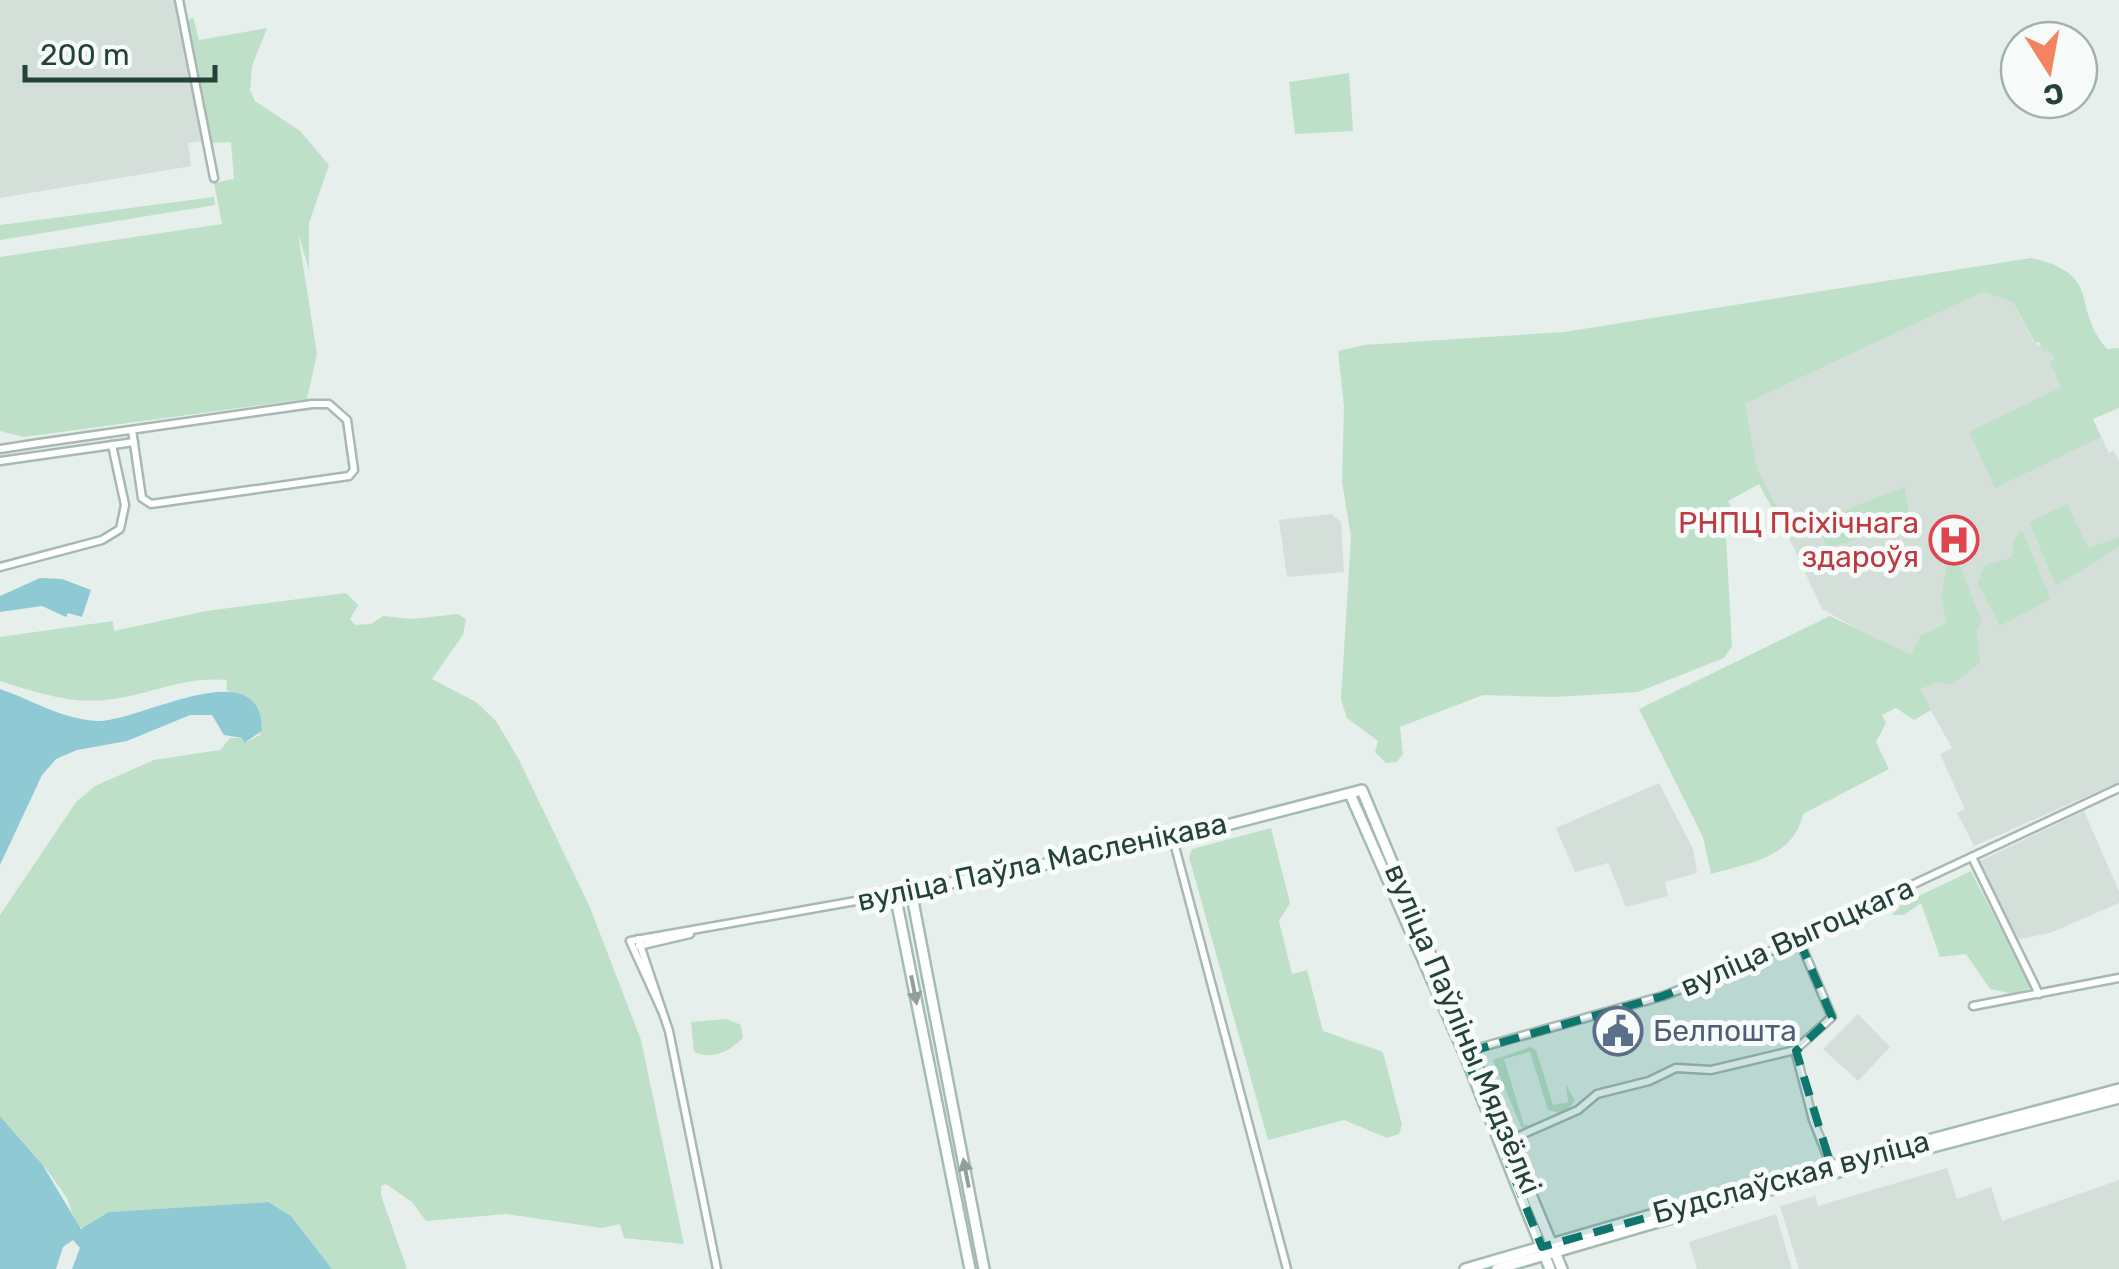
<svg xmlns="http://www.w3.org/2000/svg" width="2119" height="1269" viewBox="0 0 2119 1269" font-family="Rubik,sans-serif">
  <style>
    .built { fill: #d4dfda }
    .green { fill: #bfe0c8 }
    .water { fill: #8ec9d4 }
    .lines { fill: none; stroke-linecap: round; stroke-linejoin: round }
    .street-casing { stroke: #a8b8b2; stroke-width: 11 }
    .secondary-casing { stroke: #a4bbb3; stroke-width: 14 }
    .street { stroke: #fff; stroke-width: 6 }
    .secondary { stroke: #fff; stroke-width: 9 }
    .oneway { fill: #92a09c }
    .marked { fill: #0f766e; fill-opacity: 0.2; stroke: #0f766e; stroke-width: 8; stroke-dasharray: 20 12; stroke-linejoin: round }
    .labels { text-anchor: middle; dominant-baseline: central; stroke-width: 10; stroke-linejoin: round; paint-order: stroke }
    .health-label { font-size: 30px; fill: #be3a42; stroke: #f7fbf9; text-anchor: end }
    .street-label { font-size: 30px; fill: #24423a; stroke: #f7fbf9 }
    .service-label { font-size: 30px; fill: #4e5e75; stroke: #f7fbf9; text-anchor: start }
  </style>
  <rect width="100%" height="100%" fill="#e6efeb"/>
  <g class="built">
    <path d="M0,0H175L202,141L188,143L191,166L0,198Z"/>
    <path d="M1983,292L2013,302L2034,343L2049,349L2054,360L2049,363L2061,387L2045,395L2083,399L2109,453L2114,451L2119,461V782L1974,846L1957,813L1965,809L1940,754L1952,748L1919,689L1937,680L1907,657L1822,609L1758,471L1745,404Z"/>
    <path d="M1331,514L1341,522L1344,572L1287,577L1279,520Z"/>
    <path d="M1659,783L1693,849L1697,873L1665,882L1668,896L1626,907L1608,863L1575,872L1556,828Z"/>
    <path d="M2084,811L2119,891V903L2050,933L2020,939L2012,933L1976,863Z"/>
    <path d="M1858,1014L1890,1047L1858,1081L1823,1049Z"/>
    <path d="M1947,1168L1957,1199L1991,1187L2002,1221L2119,1180V1269H1799L1796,1260L1801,1258L1796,1259L1780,1206L1815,1196L1818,1206Z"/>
    <path d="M1776,1214L1792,1269H1697L1689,1242Z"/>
  </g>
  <g class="green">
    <path d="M193,17L199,40L267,28L252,66L250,90L255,101L300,131L329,165L309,223V270L298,233L317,354L307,399L24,437L0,431V257L222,224L214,183L234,179L231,142L208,143L186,22Z"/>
    <path d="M1349,73L1353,131L1295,134L1289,82Z"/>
    <path d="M214,197L215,205L0,240V225Z"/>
    <path d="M2031,258C2104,274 2070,306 2107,349L2119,348V408L2093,419L2101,437L1995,488L1969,432L2061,387L2049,362L2054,359L2049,350L2044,352L2039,342L2035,343L2013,302L1983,292L1745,404L1758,471L1777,508L1773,510L1759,484L1728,501L1735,515L1726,537L1732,646L1724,658L1638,692L1554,697L1483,695L1400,727L1403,754L1397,762L1386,763L1375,752L1378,741L1347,718L1341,700L1351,537L1342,482L1344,406L1338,351L1364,345L1564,332Z"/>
    <path d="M1905,487L1910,523L1827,548L1821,531L1845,522V510Z"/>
    <path d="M2067,504L2088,548L2119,537V547L2056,586L2029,522Z"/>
    <path d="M2022,530L2051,599L2000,626L1978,584L1984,566L2012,557L2013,541Z"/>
    <path d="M1958,561L1982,622L1977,630L1980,663L1951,685L1939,682L1920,689L1931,710L1914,720L1896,708L1882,715L1886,723L1876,742L1889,769L1803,814C1794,858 1748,863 1711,874L1703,837L1639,709L1830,616L1911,655L1920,636L1947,623L1941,598L1947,564Z"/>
    <path d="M346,593L358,605L350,619L355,625L371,624L383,616L412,619L458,614L466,619L463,635L432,679L476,702L496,721L518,758L589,905L641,1040L684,1244L624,1238L620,1224L602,1228L506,1214L426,1221L412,1202L386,1184L381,1186V1195L407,1269H332L291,1216L267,1202L109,1212L84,1229C71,1223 73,1209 66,1197C47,1167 23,1142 0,1116V915L76,802L95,786L154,760L220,750L230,738H242L244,743L260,735L262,724L247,699L226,690L227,680C185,676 154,693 113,699C73,705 38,693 0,681V637L113,621L114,631L206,611Z"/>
    <path d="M1271,828L1290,903L1279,921L1292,974L1307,970L1323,1031L1383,1052L1402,1125L1399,1134L1387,1138L1344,1120L1268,1140L1189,857L1192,849Z"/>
    <path d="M1971,871L2031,988L2014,994L1990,989L1966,954L1940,957L1921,903L1904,915H1892L1902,904Z"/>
    <path d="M727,1019L741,1025L743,1038C728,1052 713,1060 694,1052L691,1022Z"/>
    <path d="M1530,1047L1536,1050L1553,1105L1568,1102L1566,1084L1575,1101L1563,1114L1548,1110L1530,1052L1504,1059L1524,1125L1528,1124L1523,1131L1493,1060Z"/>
  </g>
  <g class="water">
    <path d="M40,578L62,579L91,590L82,617L68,613L66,617L42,606L0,612V596Z"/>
    <path d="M0,689C32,700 62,719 97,721C138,723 263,648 262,731L244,743L242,738L224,735L212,715H190L127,741L77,750L56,759L42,775L0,865Z"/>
    <path d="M0,1116L42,1164L81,1229L109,1212L268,1202L291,1216L332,1269H72L80,1248L73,1240L63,1247L56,1269H0Z"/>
  </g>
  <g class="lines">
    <g class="street-casing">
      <g id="street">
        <path d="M179,0L214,178"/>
        <path d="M0,449L39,443L312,404H329L347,420L354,470L349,476L151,504L142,498L132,430"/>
        <path d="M0,461L134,442"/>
        <path d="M0,567L102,540L120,529L125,505L112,445"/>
        <path d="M1173,839L1287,1269"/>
        <path d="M1972,857L2039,994"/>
        <path d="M638,939L669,1031L717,1269"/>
        <path d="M639,946L690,934"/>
        <path d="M1973,1006L2119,978"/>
        <path d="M662,1011L630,941L895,894"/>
        <path d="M1795,1050L1813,1120L1831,1166"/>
        <path d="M1468,1051L1663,996L1728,971L2119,788"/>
        <path d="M1510,1140L1578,1110L1597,1094L1649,1081L1676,1068L1711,1070L1795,1050L1832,1017L1799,940"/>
      </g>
    </g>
    <g class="secondary-casing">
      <g id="secondary">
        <path d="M1350,794L1464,1053L1550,1269"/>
        <path d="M911,891L984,1269"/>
        <path d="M970,1269L895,894L1173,839L1362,790L1562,1269"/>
        <path d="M1465,1269L1671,1209L2119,1089"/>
        <path d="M1497,1269L1754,1194L2119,1098"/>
      </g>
    </g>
    <use href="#street" class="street"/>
    <use href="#secondary" class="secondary"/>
  </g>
  <defs><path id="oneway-solid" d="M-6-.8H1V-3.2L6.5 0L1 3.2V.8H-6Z" transform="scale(2.5)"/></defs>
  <g class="oneway">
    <use href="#oneway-solid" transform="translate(914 990) rotate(79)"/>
    <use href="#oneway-solid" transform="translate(966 1173) rotate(-101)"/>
  </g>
  <path class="marked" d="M1799,940L1832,1017L1796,1051L1831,1166L1542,1247L1464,1053L1663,996Z"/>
  <defs>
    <g id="hospital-ring" transform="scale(2.5)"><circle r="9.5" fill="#f7fbf9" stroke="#e0444e" stroke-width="1.5"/><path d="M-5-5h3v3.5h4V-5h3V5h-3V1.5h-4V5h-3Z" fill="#e0444e"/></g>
    <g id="civic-ring" transform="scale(2.5)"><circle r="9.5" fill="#f7fbf9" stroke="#5c6f8a" stroke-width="1.5"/><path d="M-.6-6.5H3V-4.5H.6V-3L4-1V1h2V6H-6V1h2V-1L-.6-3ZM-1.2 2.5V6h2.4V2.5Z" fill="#5c6f8a"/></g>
  </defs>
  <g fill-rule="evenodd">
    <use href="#hospital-ring" x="1954" y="540"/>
    <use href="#civic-ring" x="1618" y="1031"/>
  </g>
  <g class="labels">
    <g class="health-label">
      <text x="1919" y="523">РНПЦ Псіхічнага<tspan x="1919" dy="34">здароўя</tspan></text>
    </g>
    <g class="street-label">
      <text transform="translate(1042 862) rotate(-12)">вуліца Паўла Масленікава</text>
      <text transform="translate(1797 937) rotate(-24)">вуліца Выгоцкага</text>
      <text transform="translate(1463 1029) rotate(67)">вуліца Паўліны Мядзёлкі</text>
      <text transform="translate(1791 1177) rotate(-15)">Будслаўская вуліца</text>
    </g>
    <g class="service-label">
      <text x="1653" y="1031">Белпошта</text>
    </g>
  </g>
  <g transform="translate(2049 70) rotate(169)"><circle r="48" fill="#f7fbf9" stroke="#a3b1ad" stroke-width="2.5"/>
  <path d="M0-8L18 38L0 25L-18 38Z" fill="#f4845f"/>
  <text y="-15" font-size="28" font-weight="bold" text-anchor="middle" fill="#24423a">С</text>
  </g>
  <path d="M25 65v15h190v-15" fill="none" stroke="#24423a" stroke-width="5"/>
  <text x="40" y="65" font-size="30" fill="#24423a" stroke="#f7fbf9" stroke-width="8" paint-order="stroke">200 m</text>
</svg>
